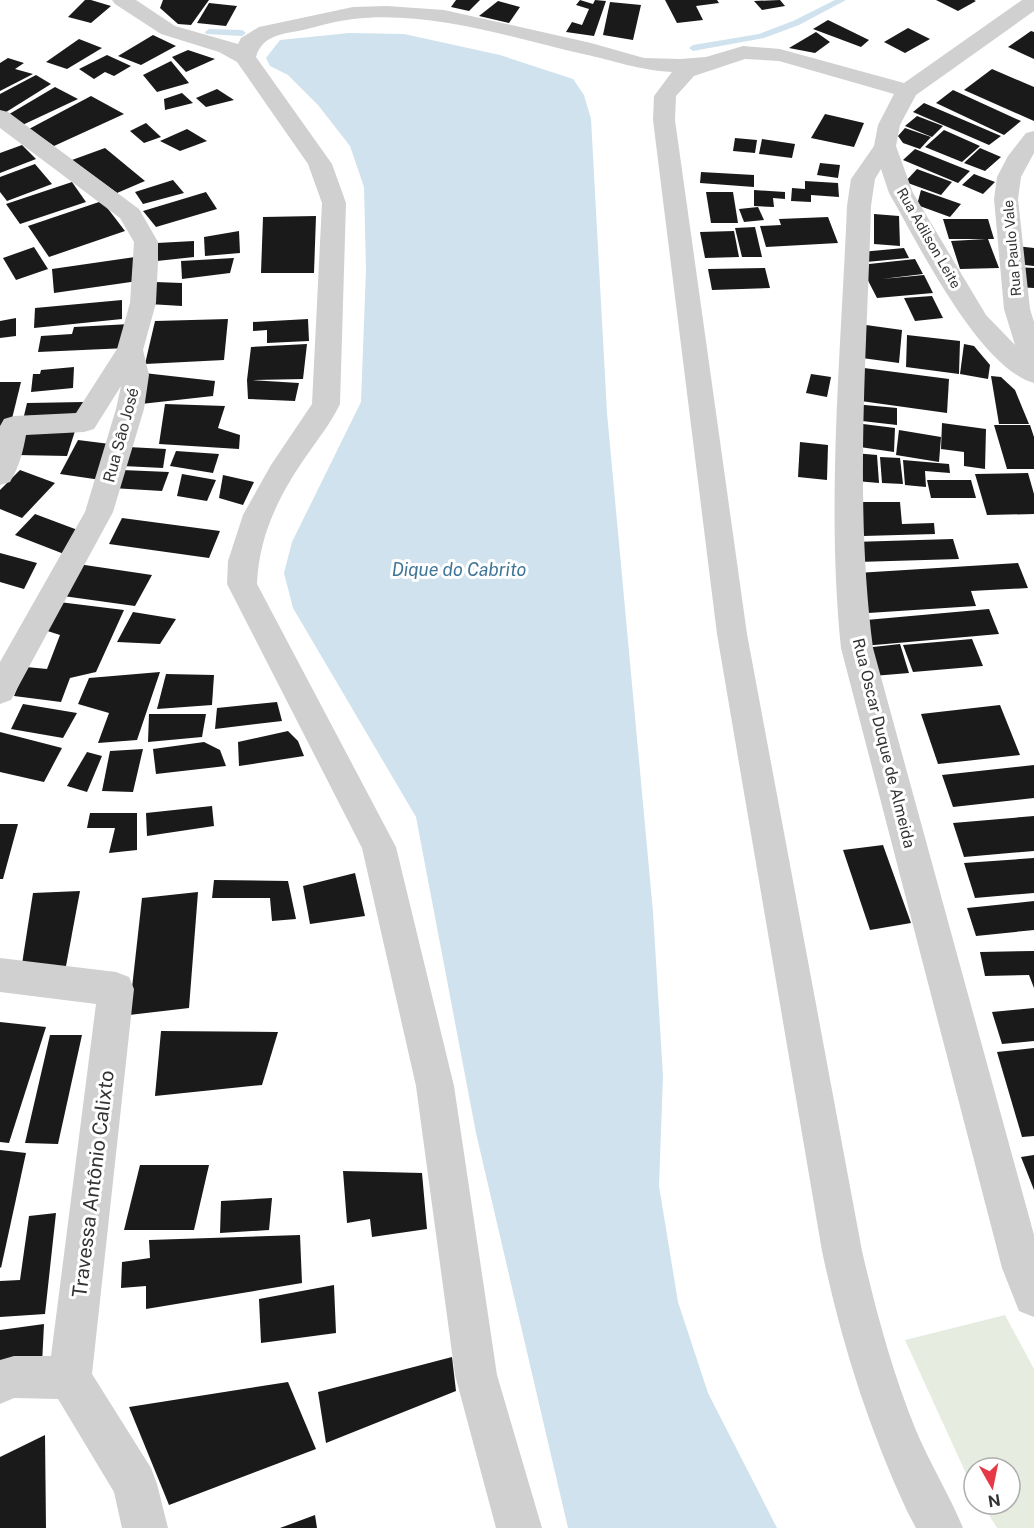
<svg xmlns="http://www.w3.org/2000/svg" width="1034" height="1528" viewBox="0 0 1034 1528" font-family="'Public Sans',sans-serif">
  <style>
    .green { fill: #e6ecdf }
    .water { fill: #cfe2ee }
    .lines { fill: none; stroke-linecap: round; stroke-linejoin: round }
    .stream { fill: #cfe2ee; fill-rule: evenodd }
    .building { fill: #1a1a1a }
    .minor { fill: #d0d0d0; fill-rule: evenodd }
    .labels { text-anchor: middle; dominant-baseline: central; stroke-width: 6; stroke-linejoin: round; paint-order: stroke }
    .far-street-label { font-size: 14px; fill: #333; stroke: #fff }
    .street-label { font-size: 16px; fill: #333; stroke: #fff }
    .water-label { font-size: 18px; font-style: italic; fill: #3f7597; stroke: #fff }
    .near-street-label { font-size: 20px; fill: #333; stroke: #fff }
  </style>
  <rect width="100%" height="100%" fill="#fff"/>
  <path class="green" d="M1005,1315L1034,1369V1528H997L982,1504H1010V1468H974V1491L905,1340Z"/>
  <path class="water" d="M349,33L404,34L500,55L573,79L584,95L591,119L607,413L653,912L663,1076L659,1186L678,1302L708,1393L777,1528H568L476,1133L416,817L293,608L284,573L292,542L361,402L366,270L364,187L350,146L318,105L288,75L270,66L266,58L280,40Z"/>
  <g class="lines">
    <g class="stream">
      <path d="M835,0H846L799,25L764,38L693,51L689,48L693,45L759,34L793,21Z"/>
      <path d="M209,29L242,30L246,33L242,36L206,34L205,32Z"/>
    </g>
  </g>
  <g class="building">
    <path d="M85,0H91L111,6L91,23L68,17Z"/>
    <path d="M163,0H209L191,25L178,24L160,8Z"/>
    <path d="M456,0H480L469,11L451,7Z"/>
    <path d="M580,0L593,4L595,0L606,1L594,36L566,32L572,22L582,25L589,9L576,5Z"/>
    <path d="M665,0H717L719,3L696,6L703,20L677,23Z"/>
    <path d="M780,0L785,6L762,10L754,1Z"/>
    <path d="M936,0H974L976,1L958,11Z"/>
    <path d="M498,1L520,7L509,23L479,16Z"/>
    <path d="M610,2L641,5L633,40L603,35Z"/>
    <path d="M209,3L237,6L226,26L197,23Z"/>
    <path d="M828,20L869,40L861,47L813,29Z"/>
    <path d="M908,28L930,39L905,53L884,42Z"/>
    <path d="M1031,31L1034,32V59L1008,47Z"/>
    <path d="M816,32L830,42L815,53L789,48Z"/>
    <path d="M153,35L176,46L141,65L118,56Z"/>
    <path d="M79,39L102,48L67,69L46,62Z"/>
    <path d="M188,50L215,59L186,72L172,57Z"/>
    <path d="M107,55L131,66L114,76L105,72L94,79L79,69Z"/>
    <path d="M8,58L24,63L15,69L33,74L0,91V63Z"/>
    <path d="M171,61L189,83L157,92L143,75Z"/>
    <path d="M992,69L1034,87V121L964,90Z"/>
    <path d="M36,75L51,84L3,114L0,113V94Z"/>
    <path d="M55,87L78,99L16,128L6,116Z"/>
    <path d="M217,89L234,100L206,107L196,98Z"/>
    <path d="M953,90L1021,121L1004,135L936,103Z"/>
    <path d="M182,93L193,103L165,110L164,99Z"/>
    <path d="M91,96L124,114L54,146L29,129Z"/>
    <path d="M924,103L1001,136L989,145L913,112Z"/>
    <path d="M825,114L864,123L854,147L811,138Z"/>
    <path d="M917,116L943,126L932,137L905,126Z"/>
    <path d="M146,123L161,137L144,143L130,131Z"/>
    <path d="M905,128L931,137L920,149L903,143L898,136Z"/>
    <path d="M187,129L207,141L180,151L160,141Z"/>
    <path d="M944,130L980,146L962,162L925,147Z"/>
    <path d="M735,138L757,140L755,153L733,151Z"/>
    <path d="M762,139L795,144L792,158L759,154Z"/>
    <path d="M22,145L36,159L0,173V153Z"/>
    <path d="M105,148L145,181L117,193L72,160Z"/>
    <path d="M980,148L1001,157L985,171L964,163Z"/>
    <path d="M915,149L970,171L958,183L903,160Z"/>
    <path d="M820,163L840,165L838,178L817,175Z"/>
    <path d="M35,164L52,184L7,201L0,192V177Z"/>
    <path d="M917,169L952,182L941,195L905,182Z"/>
    <path d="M701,172L754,175V187L700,183Z"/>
    <path d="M974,174L995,182L983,194L962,185Z"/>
    <path d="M173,180L184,193L143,204L135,192Z"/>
    <path d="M805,181L838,183L839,197L811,195V202L791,201L792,188L805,189Z"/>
    <path d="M72,182L86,202L20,224L6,204Z"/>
    <path d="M754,190L785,192V199L773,198L774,207L754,206Z"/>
    <path d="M921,190L961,204L950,217L917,205Z"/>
    <path d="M206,192L217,209L156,227L143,211Z"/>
    <path d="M706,192H733L738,223H711Z"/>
    <path d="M102,201L125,231L49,257L28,226Z"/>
    <path d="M758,207L764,220L744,222L739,209Z"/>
    <path d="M874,214L899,216L900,246L874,244Z"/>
    <path d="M316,216L314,273H261L263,217Z"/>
    <path d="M828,217L838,243L766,247L760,226L781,225L779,219Z"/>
    <path d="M943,219H988L994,239H988L999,268L960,269L951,241L986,239H949Z"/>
    <path d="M755,227L762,257H742L735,228Z"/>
    <path d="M239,231L240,253L205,256L204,237Z"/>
    <path d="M734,231L739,257L705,258L700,232Z"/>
    <path d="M194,241V257L157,261V243Z"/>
    <path d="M1015,246L1034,248V266L1016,264Z"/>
    <path d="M34,247L48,269L16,280L3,258Z"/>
    <path d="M904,248L909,258L866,262L861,252Z"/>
    <path d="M135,257L138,281L54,293L52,269Z"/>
    <path d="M234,258L230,273L182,279L181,261Z"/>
    <path d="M915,259L923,274L882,279L924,275L933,293L877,298L860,265Z"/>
    <path d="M1015,267L1034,268V288L1017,287Z"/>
    <path d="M765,268L770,288L712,290L708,269Z"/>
    <path d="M155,282L182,283V306L149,304Z"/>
    <path d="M932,296L943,318L915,321L904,298Z"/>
    <path d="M122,300V319L34,328L35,308Z"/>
    <path d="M16,318V336L0,338V321Z"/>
    <path d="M228,319L224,360L145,364L155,321Z"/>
    <path d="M308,319L309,341L267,343V330L253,331V322Z"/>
    <path d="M130,324L127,348L38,352L41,336L72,334L74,327Z"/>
    <path d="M866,325L902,330L899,363L862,358Z"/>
    <path d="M907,335L960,341L959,374L906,367Z"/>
    <path d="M307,344L303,379L252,380L299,383L295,401L248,399L247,380L251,347Z"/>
    <path d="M964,344L974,346L990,365L988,379L960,374Z"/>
    <path d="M74,367L73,388L31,392L33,374H40L41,370Z"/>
    <path d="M864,368L949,379L947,413L861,401Z"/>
    <path d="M144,373L215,381L213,396L141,404Z"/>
    <path d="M811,374L831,377L827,397L806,393Z"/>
    <path d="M991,376L1001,377L1015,390L1029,424H999Z"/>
    <path d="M0,382H21L8,435H0Z"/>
    <path d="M84,402L81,418L23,420L27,403Z"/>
    <path d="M165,404L225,406L218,428L240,435L239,449L159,444Z"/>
    <path d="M854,404L897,408V425L853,420Z"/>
    <path d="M855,423L895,428L894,452L853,446Z"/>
    <path d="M942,423L986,429L985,469L964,466V452L941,449Z"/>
    <path d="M994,425H1030L1034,437V469H1007Z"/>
    <path d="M27,426L76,428L67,456L17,455Z"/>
    <path d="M899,430L941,437L939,462L896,455Z"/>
    <path d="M78,440L118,445L101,480L60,474Z"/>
    <path d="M800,442L828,445L827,480L798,477Z"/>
    <path d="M128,447L166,449L163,468L123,466Z"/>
    <path d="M176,451L219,454L213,473L170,466Z"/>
    <path d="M854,453L877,455L879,483L856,481Z"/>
    <path d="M880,457L900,458L903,484L882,483Z"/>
    <path d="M903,460L949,464L950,473L925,471L926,487L905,485Z"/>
    <path d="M20,470L55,483L22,518L0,509V490Z"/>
    <path d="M122,470L169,472L162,491L112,488Z"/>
    <path d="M1028,473L1034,494V514L987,515L975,474Z"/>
    <path d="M182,474L216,480L207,501L177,496Z"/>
    <path d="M223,475L254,482L243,505L219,498Z"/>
    <path d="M927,480H971L976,498H931Z"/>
    <path d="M860,502H900L902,524L934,523L935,534L863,536Z"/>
    <path d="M35,514L83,532L64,554L15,535Z"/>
    <path d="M122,518L220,531L209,558L109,544Z"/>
    <path d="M953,539L959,559L857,562L852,542Z"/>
    <path d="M0,553L37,563L24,589L0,582Z"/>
    <path d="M1018,563L1028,588L971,591L976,606L868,613L857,573Z"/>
    <path d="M78,564L152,575L135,606L63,596Z"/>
    <path d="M59,602L124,610L96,672L70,678L61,702L14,696L26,667L47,669L60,635L38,628Z"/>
    <path d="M989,609L999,634L863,646L855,621Z"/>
    <path d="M133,612L176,619L160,644L117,642Z"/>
    <path d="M972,639L983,666L913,672L903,645Z"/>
    <path d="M900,644L909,673L873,676L864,648Z"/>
    <path d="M160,672L137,740L98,743L109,713L78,704L89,678Z"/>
    <path d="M166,674L214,675L212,705L157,709Z"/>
    <path d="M277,702L282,721L215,729L217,708Z"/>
    <path d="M23,704L77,713L63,738L11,729Z"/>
    <path d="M1000,705L1020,755L938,764L921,714Z"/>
    <path d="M149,714H206L202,737L148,742Z"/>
    <path d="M288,731L298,741L304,756L239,766L238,742Z"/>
    <path d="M0,732L62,748L44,782L0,772Z"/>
    <path d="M204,742L220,750L226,766L156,774L153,749Z"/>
    <path d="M143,749L133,792L102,791L110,751Z"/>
    <path d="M87,752L102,756L87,792L67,786Z"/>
    <path d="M1034,765V798L953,807L942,775Z"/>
    <path d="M212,806L214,826L147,836L146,813Z"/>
    <path d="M90,813H137V850L109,853L115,828H87Z"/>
    <path d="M1034,816V851L964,857L953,823Z"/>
    <path d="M0,824H18L3,879H0Z"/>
    <path d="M883,845L911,923L870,930L843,850Z"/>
    <path d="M1034,858V893L975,898L964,863Z"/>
    <path d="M355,873L365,916L310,924L303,886Z"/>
    <path d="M214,880L288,881L296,919L272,921L270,898H212Z"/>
    <path d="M80,891L63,982L20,977L33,893Z"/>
    <path d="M198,892L189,1008L129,1015L142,898Z"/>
    <path d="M1034,901V930L976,936L967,908Z"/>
    <path d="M1034,951V988L1029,975L985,976L980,952Z"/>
    <path d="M1034,1008V1041L1002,1044L992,1012Z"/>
    <path d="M0,1022L46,1027L9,1143L0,1142Z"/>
    <path d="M161,1031L278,1032L262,1085L155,1096Z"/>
    <path d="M50,1035H82L58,1144L25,1143Z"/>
    <path d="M1034,1048V1136L1022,1137L997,1052Z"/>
    <path d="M0,1150L26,1153L1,1268L0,1267Z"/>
    <path d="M1034,1155V1190L1021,1157Z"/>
    <path d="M140,1165H209L194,1230H124Z"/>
    <path d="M343,1171L422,1173L427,1229L372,1237L370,1219L347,1223Z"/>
    <path d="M272,1198L269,1230L220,1233L221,1201Z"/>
    <path d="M56,1213L45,1314L0,1317V1281L20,1280L29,1216Z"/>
    <path d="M300,1235L302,1283L146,1309V1286L121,1288L122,1262L150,1258L149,1240Z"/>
    <path d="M334,1285L336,1333L261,1343L259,1299Z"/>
    <path d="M44,1324L42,1364L0,1370V1330Z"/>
    <path d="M452,1357L456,1391L326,1443L318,1392Z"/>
    <path d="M288,1382L316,1449L169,1505L129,1407Z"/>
    <path d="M45,1435L46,1528H0V1457Z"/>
    <path d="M315,1515L317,1528H280Z"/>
  </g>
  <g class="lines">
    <g class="minor">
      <path d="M112,0H136L175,26L238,44L241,38L259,27L353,7L387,6L444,10L591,43L644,58L680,59L706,57L743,46L780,49L904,83L1022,0H1034V11L916,95L900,125L896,146L913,193L986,315L1015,345L1004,309L994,199L997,177L1008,156L1026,133L1034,131V153L1021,177L1018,199L1030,309L1034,322V383C978,367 918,243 889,193L881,169L875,179L871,206C867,352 854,503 873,648L1034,1235V1317L1019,1311L1002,1268L841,648C826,503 841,352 847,206L851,179L874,146L878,125L894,94L779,61L745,59L694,76L676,96L675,120L747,634L862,1251C876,1311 892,1371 915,1428C929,1462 949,1494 963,1528H916L907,1511C868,1427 841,1341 822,1251L717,634L653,120L654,96L672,72C637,70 616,61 583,54C511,37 427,10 353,19C336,21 319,26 303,30C283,34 262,35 256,57L332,164L346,203L340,404C331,423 318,439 307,455C279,495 259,535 257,584L396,847L454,1086L497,1375L542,1528H496L455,1375L416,1086L362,848L227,584L228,561L243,515L271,465L312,404L322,203L308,164L237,62L219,52L161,34L115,4Z"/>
      <path d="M0,110L8,112L139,209L158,242V261L156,303L143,350L149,375L144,409L113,512L11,700L0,704V662L85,512L116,409L121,386L94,429L84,432L26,435C23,452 19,467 10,482L0,485V426L4,419L14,416L76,413L117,349L130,303L134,242L120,218L0,128Z"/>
      <path d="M0,958L116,972L129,977L134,989L92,1374L151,1468L157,1484L168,1528H122L114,1492L58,1399L14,1398L0,1404V1360L14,1356H51L96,1004L0,992Z"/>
    </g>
  </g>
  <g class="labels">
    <g class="far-street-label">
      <text transform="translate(929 238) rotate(60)">Rua Adilson Leite</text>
      <text transform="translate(1012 248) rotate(-95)">Rua Paulo Vale</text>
    </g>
    <g class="street-label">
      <text transform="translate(121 435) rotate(-75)">Rua Sâo José</text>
      <text transform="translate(884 743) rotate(76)">Rua Oscar Duque de Almeida</text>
    </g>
    <g class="water-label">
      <text x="459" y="569">Dique do Cabrito</text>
    </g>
    <g class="near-street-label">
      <text transform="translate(93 1184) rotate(-83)">Travessa Antônio Calixto</text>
    </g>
  </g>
  <g transform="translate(992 1486) rotate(171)"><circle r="28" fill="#ffffff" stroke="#adadad" stroke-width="1.5"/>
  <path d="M0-4.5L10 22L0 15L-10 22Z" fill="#e63946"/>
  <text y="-9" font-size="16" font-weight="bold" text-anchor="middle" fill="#333333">N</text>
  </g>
</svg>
